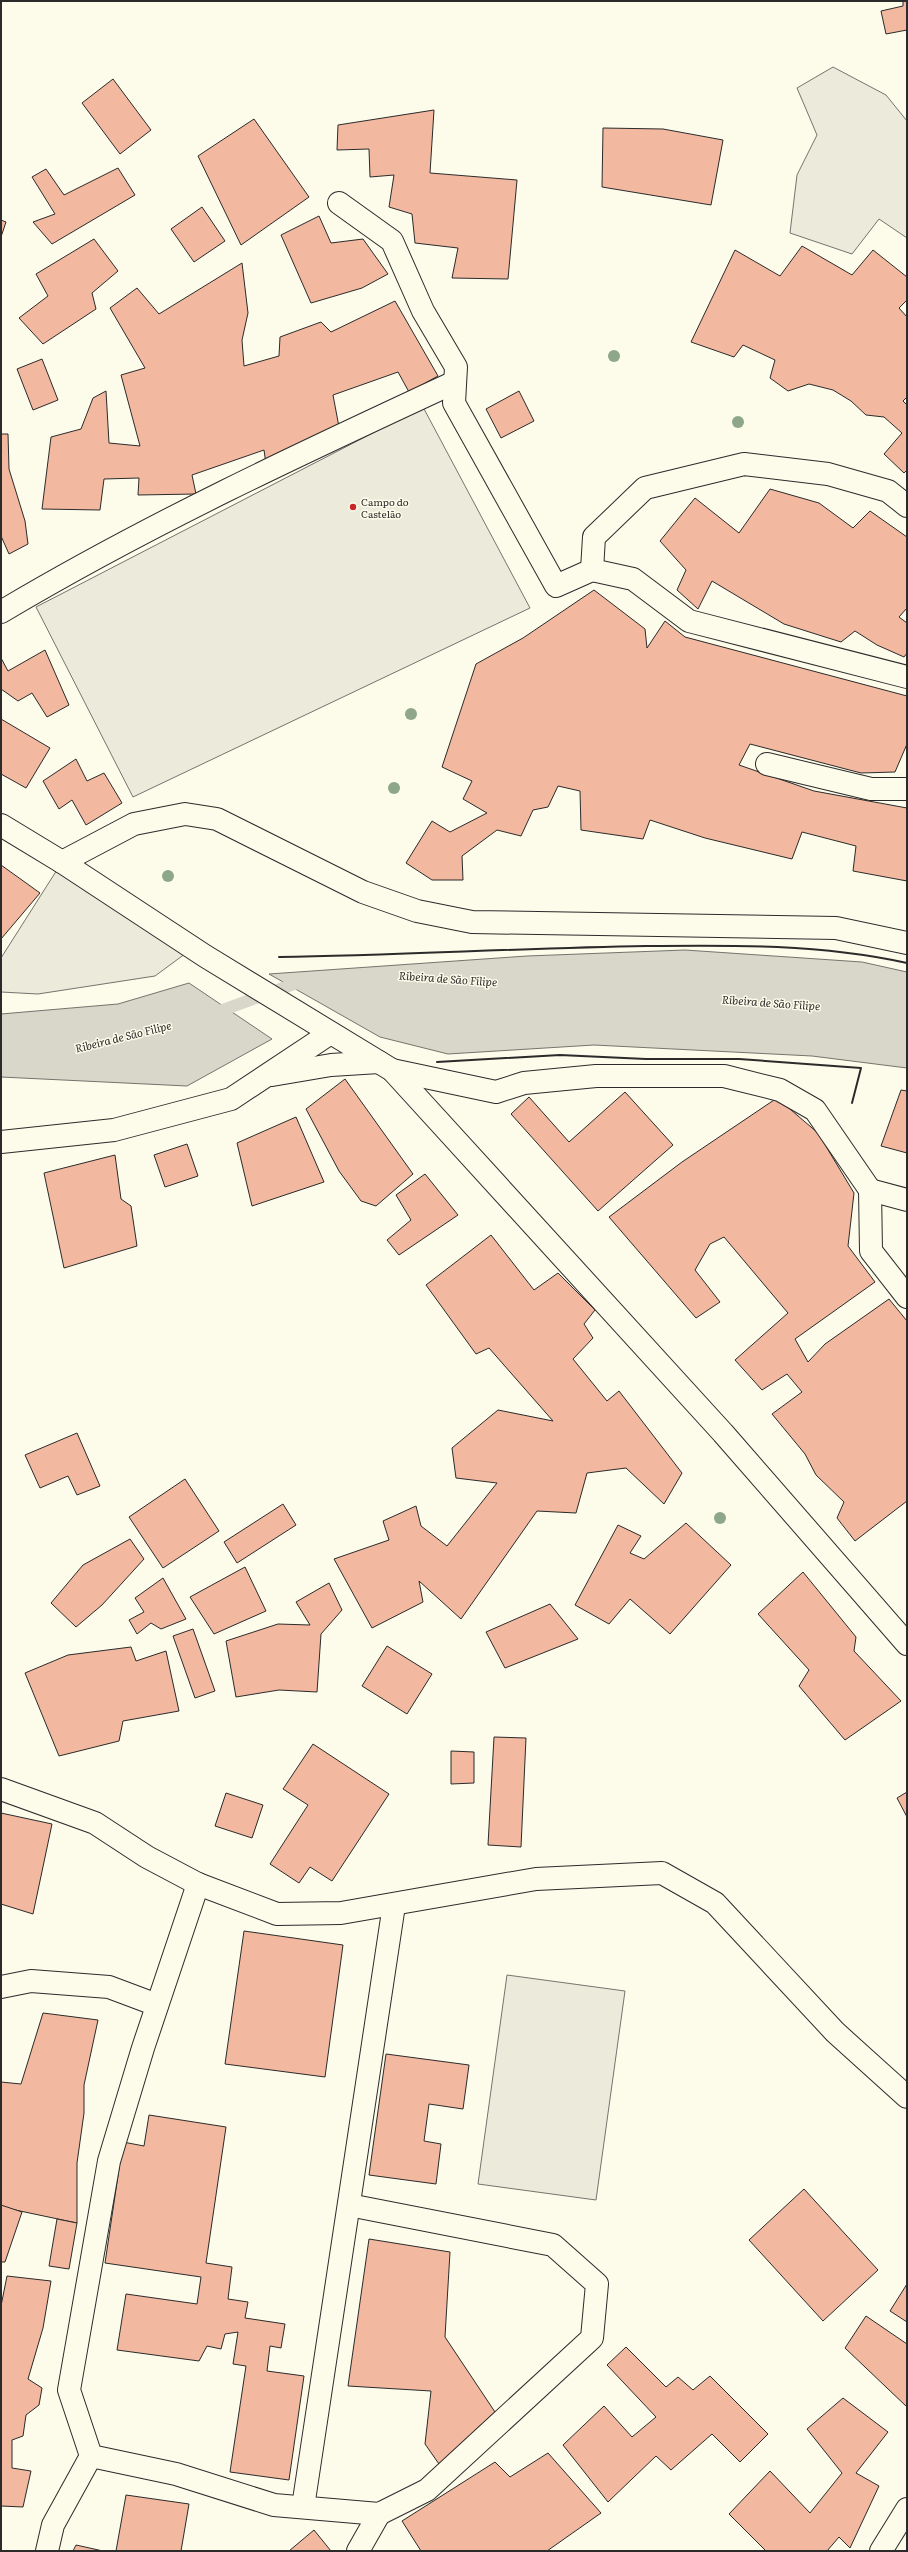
<svg xmlns="http://www.w3.org/2000/svg" width="908" height="2552" viewBox="0 0 908 2552" font-family="Literata,serif">
  <style>
    .green { fill: #ecebdb; stroke: #74746e }
    .parking { fill: #eceadb; stroke: #74746e }
    .water { fill: #d8d7c9; stroke: #74746e }
    .lines { fill: none; stroke-linecap: round; stroke-linejoin: round }
    .stream { stroke: #d8d7c9; stroke-width: 12 }
    .building { fill: #f2b8a0; stroke: #2b2b2b }
    .minor-casing { stroke: #2b2b2b; stroke-width: 24 }
    .minor { stroke: #fdfbea; stroke-width: 22 }
    .wall { stroke: #2b2b2b; stroke-width: 2 }
    .tree { fill: #8ea78a }
    .poi-dot { fill: #c62828; stroke: #fdfbea; stroke-width: 1.5 }
    .labels { text-anchor: middle; dominant-baseline: central; stroke-width: 3; stroke-linejoin: round; paint-order: stroke }
    .poi-label { font-size: 10px; fill: #2b2b2b; stroke: #fdfbea; text-anchor: start }
    .water-label { font-size: 11px; font-style: italic; fill: #2b2b2b; stroke: #fdfbea }
  </style>
  <rect width="100%" height="100%" fill="#fdfbea"/>
  <g class="green">
    <path d="M833,67L886,95L907,121V238L879,219L852,254L790,233L797,175L817,135L797,88Z"/>
    <path d="M423,407L530,608L133,797L36,607Z"/>
    <path d="M507,1975L625,1991L596,2200L478,2184Z"/>
  </g>
  <path class="parking" d="M62,862L193,948L155,976L38,994L1,992V958Z"/>
  <g class="water">
    <path d="M685,950L862,962L907,972V1068L812,1056L594,1045L448,1054L380,1037L269,974L527,956Z"/>
    <path d="M189,983L272,1039L187,1086L1,1077V1014L118,1004Z"/>
  </g>
  <g class="lines">
    <path class="stream" d="M212,1014L305,980"/>
  </g>
  <g class="building">
    <path d="M903,1H907V30L886,34L881,11L903,6Z"/>
    <path d="M113,79L151,130L120,154L82,103Z"/>
    <path d="M434,110L430,173L517,180L508,279L452,278L458,248L415,243L412,214L389,207L394,175L370,177L369,149L337,150L338,125Z"/>
    <path d="M254,119L309,197L241,245L198,156Z"/>
    <path d="M603,128L663,129L723,140L711,205L602,187Z"/>
    <path d="M118,168L135,195L52,244L33,222L55,214L32,177L46,169L64,195Z"/>
    <path d="M202,207L225,241L194,262L171,229Z"/>
    <path d="M319,216L331,243L363,239L388,274L362,288L311,303L281,235Z"/>
    <path d="M1,220L6,222L1,237Z"/>
    <path d="M94,239L118,271L92,293L96,309L43,344L19,318L48,296L36,274Z"/>
    <path d="M802,246L852,275L873,250L907,277V300L899,308L907,317V397L903,401L907,405V470L904,473L884,454L902,433L884,417L866,415L851,401L833,390L809,384L788,391L770,378L775,360L743,345L734,357L691,342L735,250L780,276Z"/>
    <path d="M242,263L248,313L242,340L244,366L279,356L280,337L321,322L331,332L395,301L438,376L409,392L398,372L333,395L339,427L266,464L264,450L192,475L196,494L138,495L139,478L104,479L100,510L42,509L51,437L81,429L93,398L106,391L109,443L140,446L121,375L145,368L110,308L137,288L159,314Z"/>
    <path d="M42,359L58,400L33,410L17,369Z"/>
    <path d="M519,391L534,421L501,438L486,409Z"/>
    <path d="M1,434H8L9,469L25,521L28,544L9,554L1,536Z"/>
    <path d="M770,489L819,503L853,528L870,511L907,537V608L899,617L907,623V653L904,657L877,645L855,631L841,642L784,624L712,581L698,609L677,590L686,570L660,541L695,498L739,533Z"/>
    <path d="M594,590L645,629L647,648L665,621L685,637L907,696V744L895,772L861,773L750,744L739,765L814,791L907,808V881L853,871L856,846L802,832L792,859L705,838L650,820L643,839L581,830L580,791L558,786L548,807L533,810L521,836L497,830L462,856L463,880H432L406,863L432,821L450,832L487,813L463,799L472,781L442,767L476,664L523,638Z"/>
    <path d="M45,650L69,705L47,717L32,693L18,701L1,689V658L8,671Z"/>
    <path d="M1,719L50,748L26,788L1,774Z"/>
    <path d="M76,759L87,781L104,773L122,803L86,825L72,800L59,809L43,781Z"/>
    <path d="M1,865L40,893L1,939Z"/>
    <path d="M345,1079L413,1174L376,1206L361,1201L339,1171L306,1109Z"/>
    <path d="M901,1090L907,1091V1153L881,1146Z"/>
    <path d="M625,1092L673,1145L598,1211L511,1114L529,1097L569,1142Z"/>
    <path d="M777,1098L818,1133L854,1193L848,1246L875,1282L795,1339L808,1362L825,1344L889,1299L907,1321V1501L855,1541L837,1518L844,1502L816,1475L805,1454L772,1414L802,1392L787,1374L762,1390L735,1360L788,1313L724,1237L710,1244L695,1270L720,1302L696,1318L609,1217L682,1162Z"/>
    <path d="M296,1117L324,1182L252,1206L237,1143Z"/>
    <path d="M187,1144L198,1176L165,1187L154,1155Z"/>
    <path d="M115,1155L121,1199L131,1206L137,1246L64,1268L44,1173Z"/>
    <path d="M425,1174L458,1215L399,1255L387,1240L411,1220L396,1195Z"/>
    <path d="M491,1235L534,1290L558,1273L595,1310L584,1324L593,1338L573,1359L607,1401L619,1391L682,1473L664,1504L626,1468L587,1473L576,1513L537,1511L461,1619L419,1581L423,1602L372,1628L334,1559L389,1540L383,1521L416,1506L421,1526L447,1546L497,1483L456,1478L452,1448L498,1410L553,1421L489,1348L476,1354L426,1285Z"/>
    <path d="M77,1433L100,1486L77,1495L68,1476L40,1488L25,1455Z"/>
    <path d="M185,1479L219,1531L163,1568L129,1517Z"/>
    <path d="M283,1504L296,1525L237,1563L224,1542Z"/>
    <path d="M686,1523L731,1565L670,1634L630,1599L609,1624L575,1605L618,1525L641,1536L630,1553L644,1559Z"/>
    <path d="M130,1539L144,1559L102,1605L76,1627L51,1603L83,1565Z"/>
    <path d="M245,1567L266,1611L214,1634L190,1597Z"/>
    <path d="M803,1572L856,1637L854,1651L901,1701L845,1740L799,1686L809,1670L758,1614Z"/>
    <path d="M163,1578L186,1619L161,1629L151,1623L137,1634L129,1620L144,1612L135,1598Z"/>
    <path d="M329,1583L342,1610L321,1634L317,1692L279,1690L236,1697L226,1641L278,1624L310,1625L296,1602Z"/>
    <path d="M550,1604L578,1639L505,1668L486,1632Z"/>
    <path d="M193,1629L215,1691L195,1698L173,1636Z"/>
    <path d="M387,1646L432,1674L407,1714L362,1686Z"/>
    <path d="M131,1647L136,1661L166,1651L179,1711L123,1721L119,1741L59,1756L25,1673L68,1655Z"/>
    <path d="M494,1737L526,1738L521,1847L488,1845Z"/>
    <path d="M313,1744L389,1794L332,1881L310,1867L299,1883L270,1864L308,1805L283,1789Z"/>
    <path d="M451,1751L474,1752V1783L451,1784Z"/>
    <path d="M907,1792V1817L897,1798Z"/>
    <path d="M226,1793L263,1805L252,1838L215,1826Z"/>
    <path d="M1,1813L52,1824L33,1914L1,1904Z"/>
    <path d="M244,1931L343,1945L325,2077L225,2064Z"/>
    <path d="M43,2013L98,2020L84,2085V2113L77,2163V2223L1,2207V2082L21,2084Z"/>
    <path d="M386,2054L469,2065L463,2109L429,2104L424,2141L441,2144L436,2184L369,2175Z"/>
    <path d="M149,2115L226,2127L206,2263L232,2267L228,2299L248,2302L245,2318L285,2324L281,2348L270,2346L267,2371L304,2376L289,2480L230,2472L246,2366L233,2364L238,2332L225,2334L221,2349L207,2346L199,2361L117,2350L126,2294L197,2304L201,2277L105,2263L123,2142L144,2146Z"/>
    <path d="M804,2189L878,2270L823,2321L749,2240Z"/>
    <path d="M1,2205L22,2212L5,2262H1Z"/>
    <path d="M57,2219L77,2223L69,2269L49,2266Z"/>
    <path d="M369,2239L450,2252L445,2337L495,2412L439,2464L425,2444L431,2391L348,2386Z"/>
    <path d="M7,2276L51,2281L43,2328L28,2379L42,2388L39,2405L26,2415L23,2436L12,2440V2468L31,2471L23,2507L1,2506V2306Z"/>
    <path d="M907,2284V2322L890,2311Z"/>
    <path d="M866,2316L907,2344V2407L845,2348Z"/>
    <path d="M626,2347L666,2387L678,2377L693,2390L710,2376L768,2434L740,2462L712,2434L671,2470L656,2456L608,2502L563,2445L604,2406L632,2437L656,2417L607,2365Z"/>
    <path d="M843,2398L888,2432L856,2473L879,2486L850,2548L839,2537L827,2551H766L729,2514L770,2471L810,2513L842,2473L807,2429Z"/>
    <path d="M548,2453L601,2513L547,2551H421L402,2521L495,2462L510,2477Z"/>
    <path d="M126,2495L189,2504L181,2551H116Z"/>
    <path d="M314,2530L331,2551H289Z"/>
    <path d="M76,2545L103,2551H73Z"/>
  </g>
  <g class="lines">
    <g class="minor-casing">
      <g id="minor">
        <path d="M339,203L392,241L423,311L456,367L454,403L556,586L592,570L633,579L689,621L907,677"/>
        <path d="M592,570L594,537L645,488L744,464L828,474L888,491L907,506"/>
        <path d="M1,612C147,525 302,453 455,382"/>
        <path d="M767,764L871,789H907"/>
        <path d="M1,825L62,862L205,956L392,1070L723,1433L907,1644"/>
        <path d="M62,862L134,824L185,814L217,819L363,892L417,911L472,922L836,928L907,943"/>
        <path d="M392,1070L496,1092L524,1083L596,1076H724L780,1090L815,1110L870,1190L871,1251L907,1297"/>
        <path d="M272,1075L331,1065L379,1062"/>
        <path d="M1,1142L114,1130L231,1099L329,1034"/>
        <path d="M870,1190L907,1200"/>
        <path d="M1,1789L95,1823L147,1857L198,1884L277,1914L341,1913L536,1879L662,1873L715,1903L835,2032L907,2097"/>
        <path d="M198,1884L143,2048L109,2161L69,2390L91,2456L176,2474L274,2505L379,2514L427,2490L592,2338L597,2284L553,2245L349,2205"/>
        <path d="M1,1987L31,1981L109,1987L157,2005"/>
        <path d="M303,2507L394,1905"/>
        <path d="M47,2551L53,2525L91,2456"/>
        <path d="M358,2551L379,2514"/>
        <path d="M881,2551L907,2509"/>
      </g>
    </g>
    <use href="#minor" class="minor"/>
    <g class="wall">
      <path d="M279,957C402,955 524,948 646,946C734,945 821,944 907,963"/>
      <path d="M437,1062L560,1055L646,1059H739L861,1068L852,1103"/>
    </g>
  </g>
  <g class="tree">
    <circle cx="614" cy="356" r="6"/>
    <circle cx="738" cy="422" r="6"/>
    <circle cx="411" cy="714" r="6"/>
    <circle cx="394" cy="788" r="6"/>
    <circle cx="168" cy="876" r="6"/>
    <circle cx="720" cy="1518" r="6"/>
  </g>
  <circle class="poi-dot" cx="353" cy="507" r="4"/>
  <g class="labels">
    <g class="poi-label">
      <text x="361" y="501">Campo do<tspan x="361" dy="12">Castelão</tspan></text>
    </g>
    <g class="water-label">
      <text transform="translate(448 978) rotate(4)">Ribeira de São Filipe</text>
      <text transform="translate(771 1002) rotate(4)">Ribeira de São Filipe</text>
      <text transform="translate(123 1036) rotate(-14)">Ribeira de São Filipe</text>
    </g>
  </g>
  <rect width="908" height="2552" fill="none" stroke="#2b2b2b" stroke-width="4"/>
</svg>
